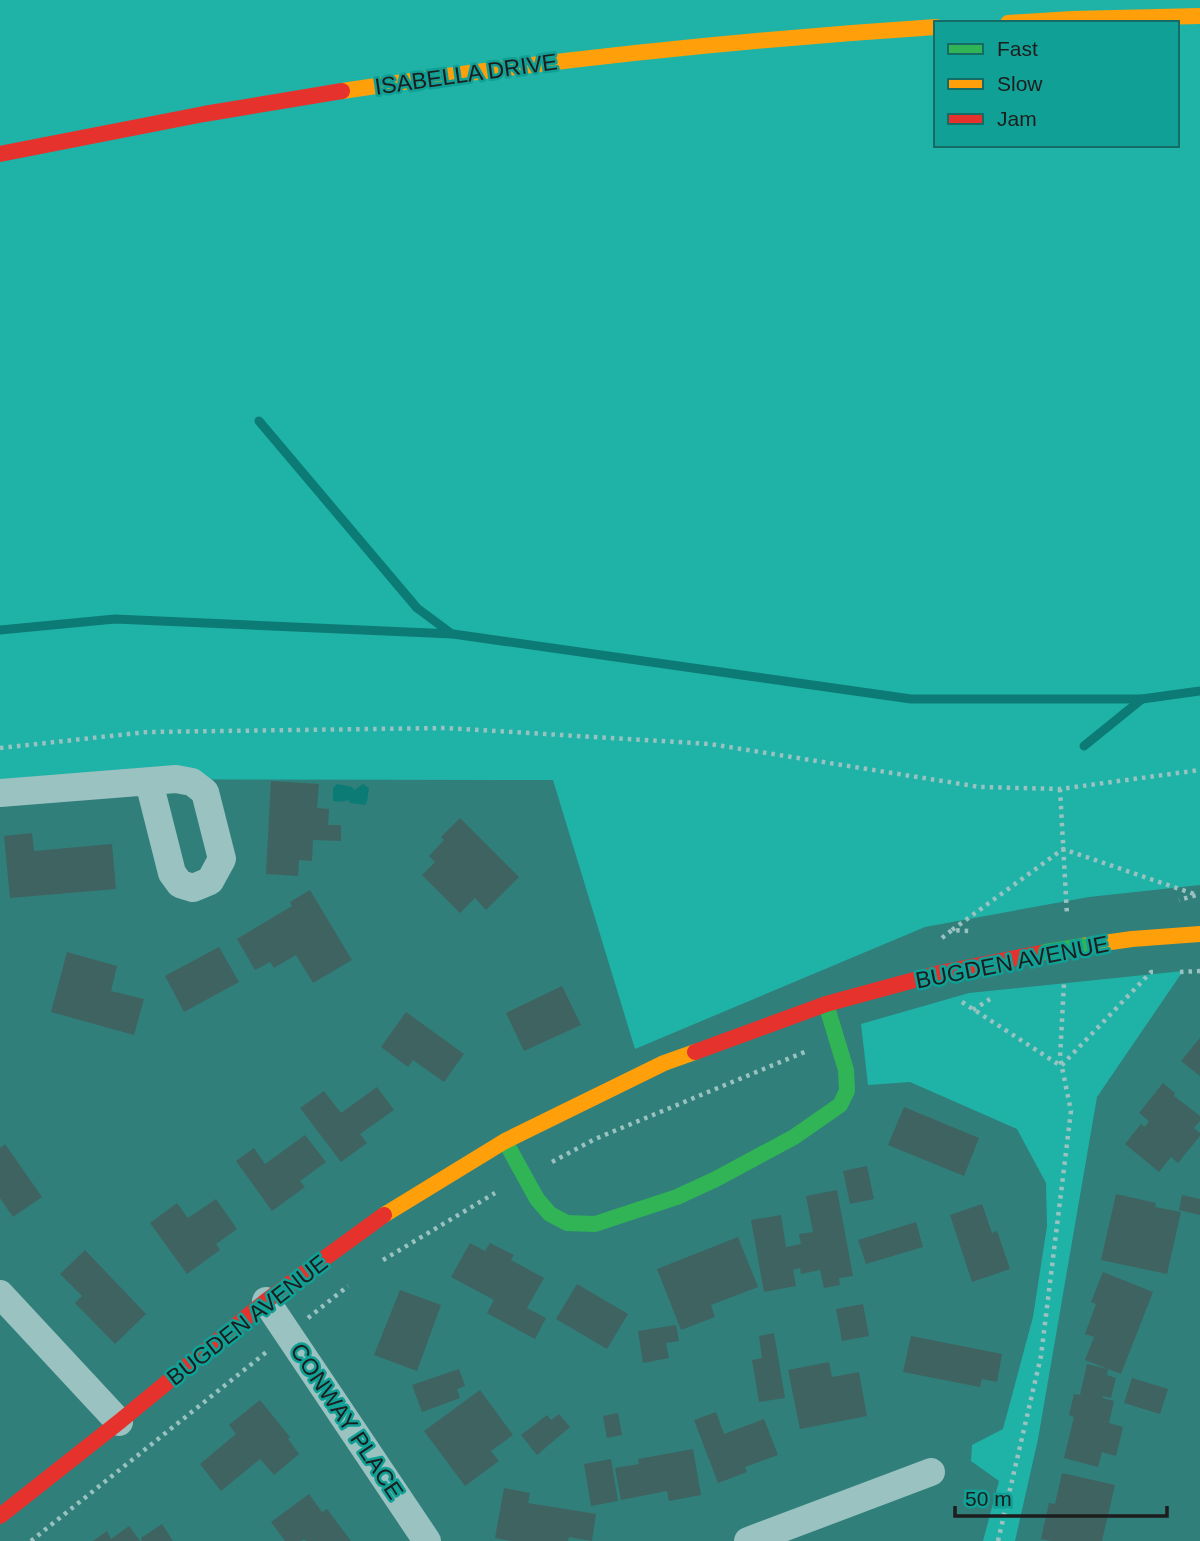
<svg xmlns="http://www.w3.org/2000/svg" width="1200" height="1541" viewBox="0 0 1200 1541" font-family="Arial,sans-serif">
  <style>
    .green { fill: #1fb3a8; fill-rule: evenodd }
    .water { fill: #0d7b75 }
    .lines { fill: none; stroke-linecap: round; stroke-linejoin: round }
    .stream { stroke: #0d7b75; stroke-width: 9 }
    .building { fill: #3f6361 }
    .path { stroke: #99c2c0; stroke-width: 4.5; stroke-dasharray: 3.5 5; stroke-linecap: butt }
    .street { stroke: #99c2c0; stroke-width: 28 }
    .fast { stroke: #30b455; stroke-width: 16 }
    .slow { stroke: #ff9f0a; stroke-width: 16 }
    .jam { stroke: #e5322d; stroke-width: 16 }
    .fast-bridge { stroke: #30b455; stroke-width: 16 }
    .labels { text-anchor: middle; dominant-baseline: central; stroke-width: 5; stroke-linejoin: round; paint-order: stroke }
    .street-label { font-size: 23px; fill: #1d1d1d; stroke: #10a096 }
  </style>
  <rect width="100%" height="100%" fill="#317f7a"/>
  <g class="green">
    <path d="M0,0H1200V885L1089,897L925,927L635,1049L553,780L0,779ZM936,23H1177V145H936Z"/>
    <path d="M1183,971L1097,1097L1038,1439L1015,1541H983L999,1481L971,1461L972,1445L1003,1429L1033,1317L1047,1226L1046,1183L1017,1129L910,1082L868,1085L861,1024L969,993Z"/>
  </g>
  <path class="water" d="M337,784L352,787L354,790L363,784L369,788L367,802L365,805L350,803L348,800L342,802L333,801V788Z"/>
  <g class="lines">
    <g class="stream">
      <path d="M259,421L417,608L452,634"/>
      <path d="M0,630L115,619L453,634L911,699H1142L1200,691"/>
      <path d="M1084,746L1142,699"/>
    </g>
  </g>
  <g class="building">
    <path d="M271,781L319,784L317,808L329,809L328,825H341V841L313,840L312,861L299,860L298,876L266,874Z"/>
    <path d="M460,818L519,877L486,910L475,898L460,913L422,875L435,862L429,856L444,840L441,837Z"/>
    <path d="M32,833L34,851L112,844L116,889L10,898L4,836Z"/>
    <path d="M310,890L352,960L313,983L296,955L274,968L270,962L255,970L237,939L292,906L290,902Z"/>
    <path d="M219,947L239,982L184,1012L165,976Z"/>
    <path d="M67,952L117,966L111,991L144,999L134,1035L51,1012Z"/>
    <path d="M562,986L581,1025L524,1051L506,1013Z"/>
    <path d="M406,1012L464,1054L444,1082L413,1060L408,1067L381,1047Z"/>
    <path d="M1200,1038V1076L1181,1061Z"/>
    <path d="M1163,1083L1175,1093L1174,1096L1200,1116V1121L1194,1128L1200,1133V1136L1178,1163L1171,1157L1159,1172L1125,1144L1141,1124L1145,1127L1149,1121L1139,1113Z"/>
    <path d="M377,1087L394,1110L360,1134L367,1143L341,1162L300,1108L324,1091L341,1113Z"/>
    <path d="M904,1107L979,1138L964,1176L888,1145Z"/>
    <path d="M305,1135L326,1162L300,1181L305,1187L272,1211L236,1161L254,1148L265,1164Z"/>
    <path d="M5,1144L42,1197L13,1217L0,1198V1148Z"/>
    <path d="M867,1166L874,1199L850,1204L843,1171Z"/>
    <path d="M837,1190L853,1276L839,1278L840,1285L824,1288L820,1270L801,1274L800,1268L793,1270L796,1286L764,1292L751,1220L781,1215L786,1247L801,1244L799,1234L813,1232L806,1196Z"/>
    <path d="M1116,1194L1156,1203L1155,1207L1181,1212L1167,1274L1101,1260Z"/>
    <path d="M1182,1195L1200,1199V1215L1179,1210Z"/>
    <path d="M216,1199L237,1229L216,1244L220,1250L187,1274L150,1223L177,1203L188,1218Z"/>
    <path d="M982,1204L992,1233L997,1231L1010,1269L972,1282L950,1215Z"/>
    <path d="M916,1222L923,1247L866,1264L858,1240Z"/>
    <path d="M738,1237L758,1287L711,1305L715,1317L681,1330L657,1269Z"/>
    <path d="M470,1243L485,1251L490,1243L514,1255L511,1260L544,1278L527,1308L546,1318L535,1339L487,1313L494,1300L451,1277Z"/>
    <path d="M85,1250L146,1314L115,1344L75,1303L82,1296L60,1274Z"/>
    <path d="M1103,1272L1153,1292L1121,1374L1085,1360L1094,1337L1085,1334L1096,1304L1091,1302Z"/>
    <path d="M577,1284L628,1314L607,1349L556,1319Z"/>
    <path d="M400,1290L441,1305L417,1371L374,1355Z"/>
    <path d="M863,1304L869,1336L842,1341L836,1309Z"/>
    <path d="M676,1325L679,1341L666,1343L669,1358L643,1363L638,1331Z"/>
    <path d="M774,1333L785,1398L759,1402L752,1360L762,1358L759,1336Z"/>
    <path d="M911,1336L1002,1354L997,1382L982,1379L980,1387L903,1372Z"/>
    <path d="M829,1362L832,1377L859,1372L867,1416L800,1429L788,1370Z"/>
    <path d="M1087,1364L1108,1369L1107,1375L1116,1378L1111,1398L1103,1396V1398L1114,1401L1109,1423L1123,1427L1116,1456L1102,1452L1098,1467L1064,1458L1074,1417L1069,1415L1074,1394L1080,1395Z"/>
    <path d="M459,1369L465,1386L457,1389L460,1398L422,1412L412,1385Z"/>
    <path d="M1132,1378L1168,1389L1160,1414L1124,1403Z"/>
    <path d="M480,1390L513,1435L491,1451L499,1461L465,1486L424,1431Z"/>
    <path d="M260,1400L290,1437L288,1439L299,1454L274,1475L260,1459L221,1491L200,1464L236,1434L229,1425Z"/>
    <path d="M716,1412L724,1434L764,1419L778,1455L745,1467L747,1472L718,1483L694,1420Z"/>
    <path d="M618,1413L622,1435L607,1438L603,1416Z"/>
    <path d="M559,1414L570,1427L537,1455L521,1435L547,1415L551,1420Z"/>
    <path d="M693,1449L701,1495L669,1501L667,1491L621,1500L615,1468L639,1464L638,1459Z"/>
    <path d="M611,1459L618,1501L591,1506L584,1464Z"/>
    <path d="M1062,1473L1115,1485L1102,1541H1051L1041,1539L1049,1503L1055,1504Z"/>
    <path d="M504,1488L530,1493L528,1503L596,1514L592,1541L569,1537L568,1541H511L495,1538Z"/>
    <path d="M309,1494L322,1512L327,1509L351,1541H306L304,1539L301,1541H285L271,1522Z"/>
    <path d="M162,1524L173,1541H142L141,1538Z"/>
    <path d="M129,1526L140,1541H93L107,1531L111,1539Z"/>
  </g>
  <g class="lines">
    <g class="path">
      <path d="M0,748L147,732L446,728L710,744L980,787L1060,789L1200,770"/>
      <path d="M1060,789L1067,915"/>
      <path d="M952,930L1063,849L1197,895L1179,900"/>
      <path d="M942,938L952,930L969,931"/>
      <path d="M1180,972L1200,971"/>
      <path d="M962,1002L1061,1066L1151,972H1154"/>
      <path d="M973,1010L990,999"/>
      <path d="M552,1162L595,1139L807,1051"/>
      <path d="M383,1260L495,1193"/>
      <path d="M308,1318L348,1286"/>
      <path d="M31,1541L269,1350"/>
      <path d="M998,1541L1041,1356L1061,1193L1071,1111L1060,1058L1064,983"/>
    </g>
    <g class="street">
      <path d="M0,793L176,779L192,782L205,792L222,859L210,881L193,888L180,884L172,873L149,782"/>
      <path d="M0,1294L119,1422"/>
      <path d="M266,1301L427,1541"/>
      <path d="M748,1541L931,1472"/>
    </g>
    <path class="fast" d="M505,1141L537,1199L550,1214L567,1223L595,1224L677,1197L716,1179L794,1137L840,1105L847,1091L846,1070L826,1004"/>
    <g class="slow">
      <path d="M1008,23L1072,19L1200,16"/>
      <path d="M342,91C540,61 737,40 936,27"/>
      <path d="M1082,946L1132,939L1200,934"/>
      <path d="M384,1215L505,1141L664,1063L695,1052"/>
    </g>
    <g class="jam">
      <path d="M0,154L204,114L342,91"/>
      <path d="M695,1052L826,1004L940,973L1046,952"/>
      <path d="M0,1516L119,1422L266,1301L384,1215"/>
    </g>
    <path class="fast-bridge" d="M1046,952L1082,946"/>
  </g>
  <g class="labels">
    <g class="street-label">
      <text transform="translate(466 74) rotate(-8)">ISABELLA DRIVE</text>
      <text transform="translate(1012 962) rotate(-11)">BUGDEN AVENUE</text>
      <text transform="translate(247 1320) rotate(-38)">BUGDEN AVENUE</text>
      <text transform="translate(347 1421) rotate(56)">CONWAY PLACE</text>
    </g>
  </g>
  <rect x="934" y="21" width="245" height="126" fill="#10a096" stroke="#156c66" stroke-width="2"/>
  <rect x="948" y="44" width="35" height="10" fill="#30b455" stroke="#156c66" stroke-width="2"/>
  <text x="997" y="56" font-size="21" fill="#1d1d1d">Fast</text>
  <rect x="948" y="79" width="35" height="10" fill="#ff9f0a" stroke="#156c66" stroke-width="2"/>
  <text x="997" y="91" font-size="21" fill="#1d1d1d">Slow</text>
  <rect x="948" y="114" width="35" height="10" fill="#e5322d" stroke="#156c66" stroke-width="2"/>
  <text x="997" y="126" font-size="21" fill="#1d1d1d">Jam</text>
  <path d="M955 1506v10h212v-10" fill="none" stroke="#1d1d1d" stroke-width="3.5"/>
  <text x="965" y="1506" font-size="21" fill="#1d1d1d" stroke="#10a096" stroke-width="5" paint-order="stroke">50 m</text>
</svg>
